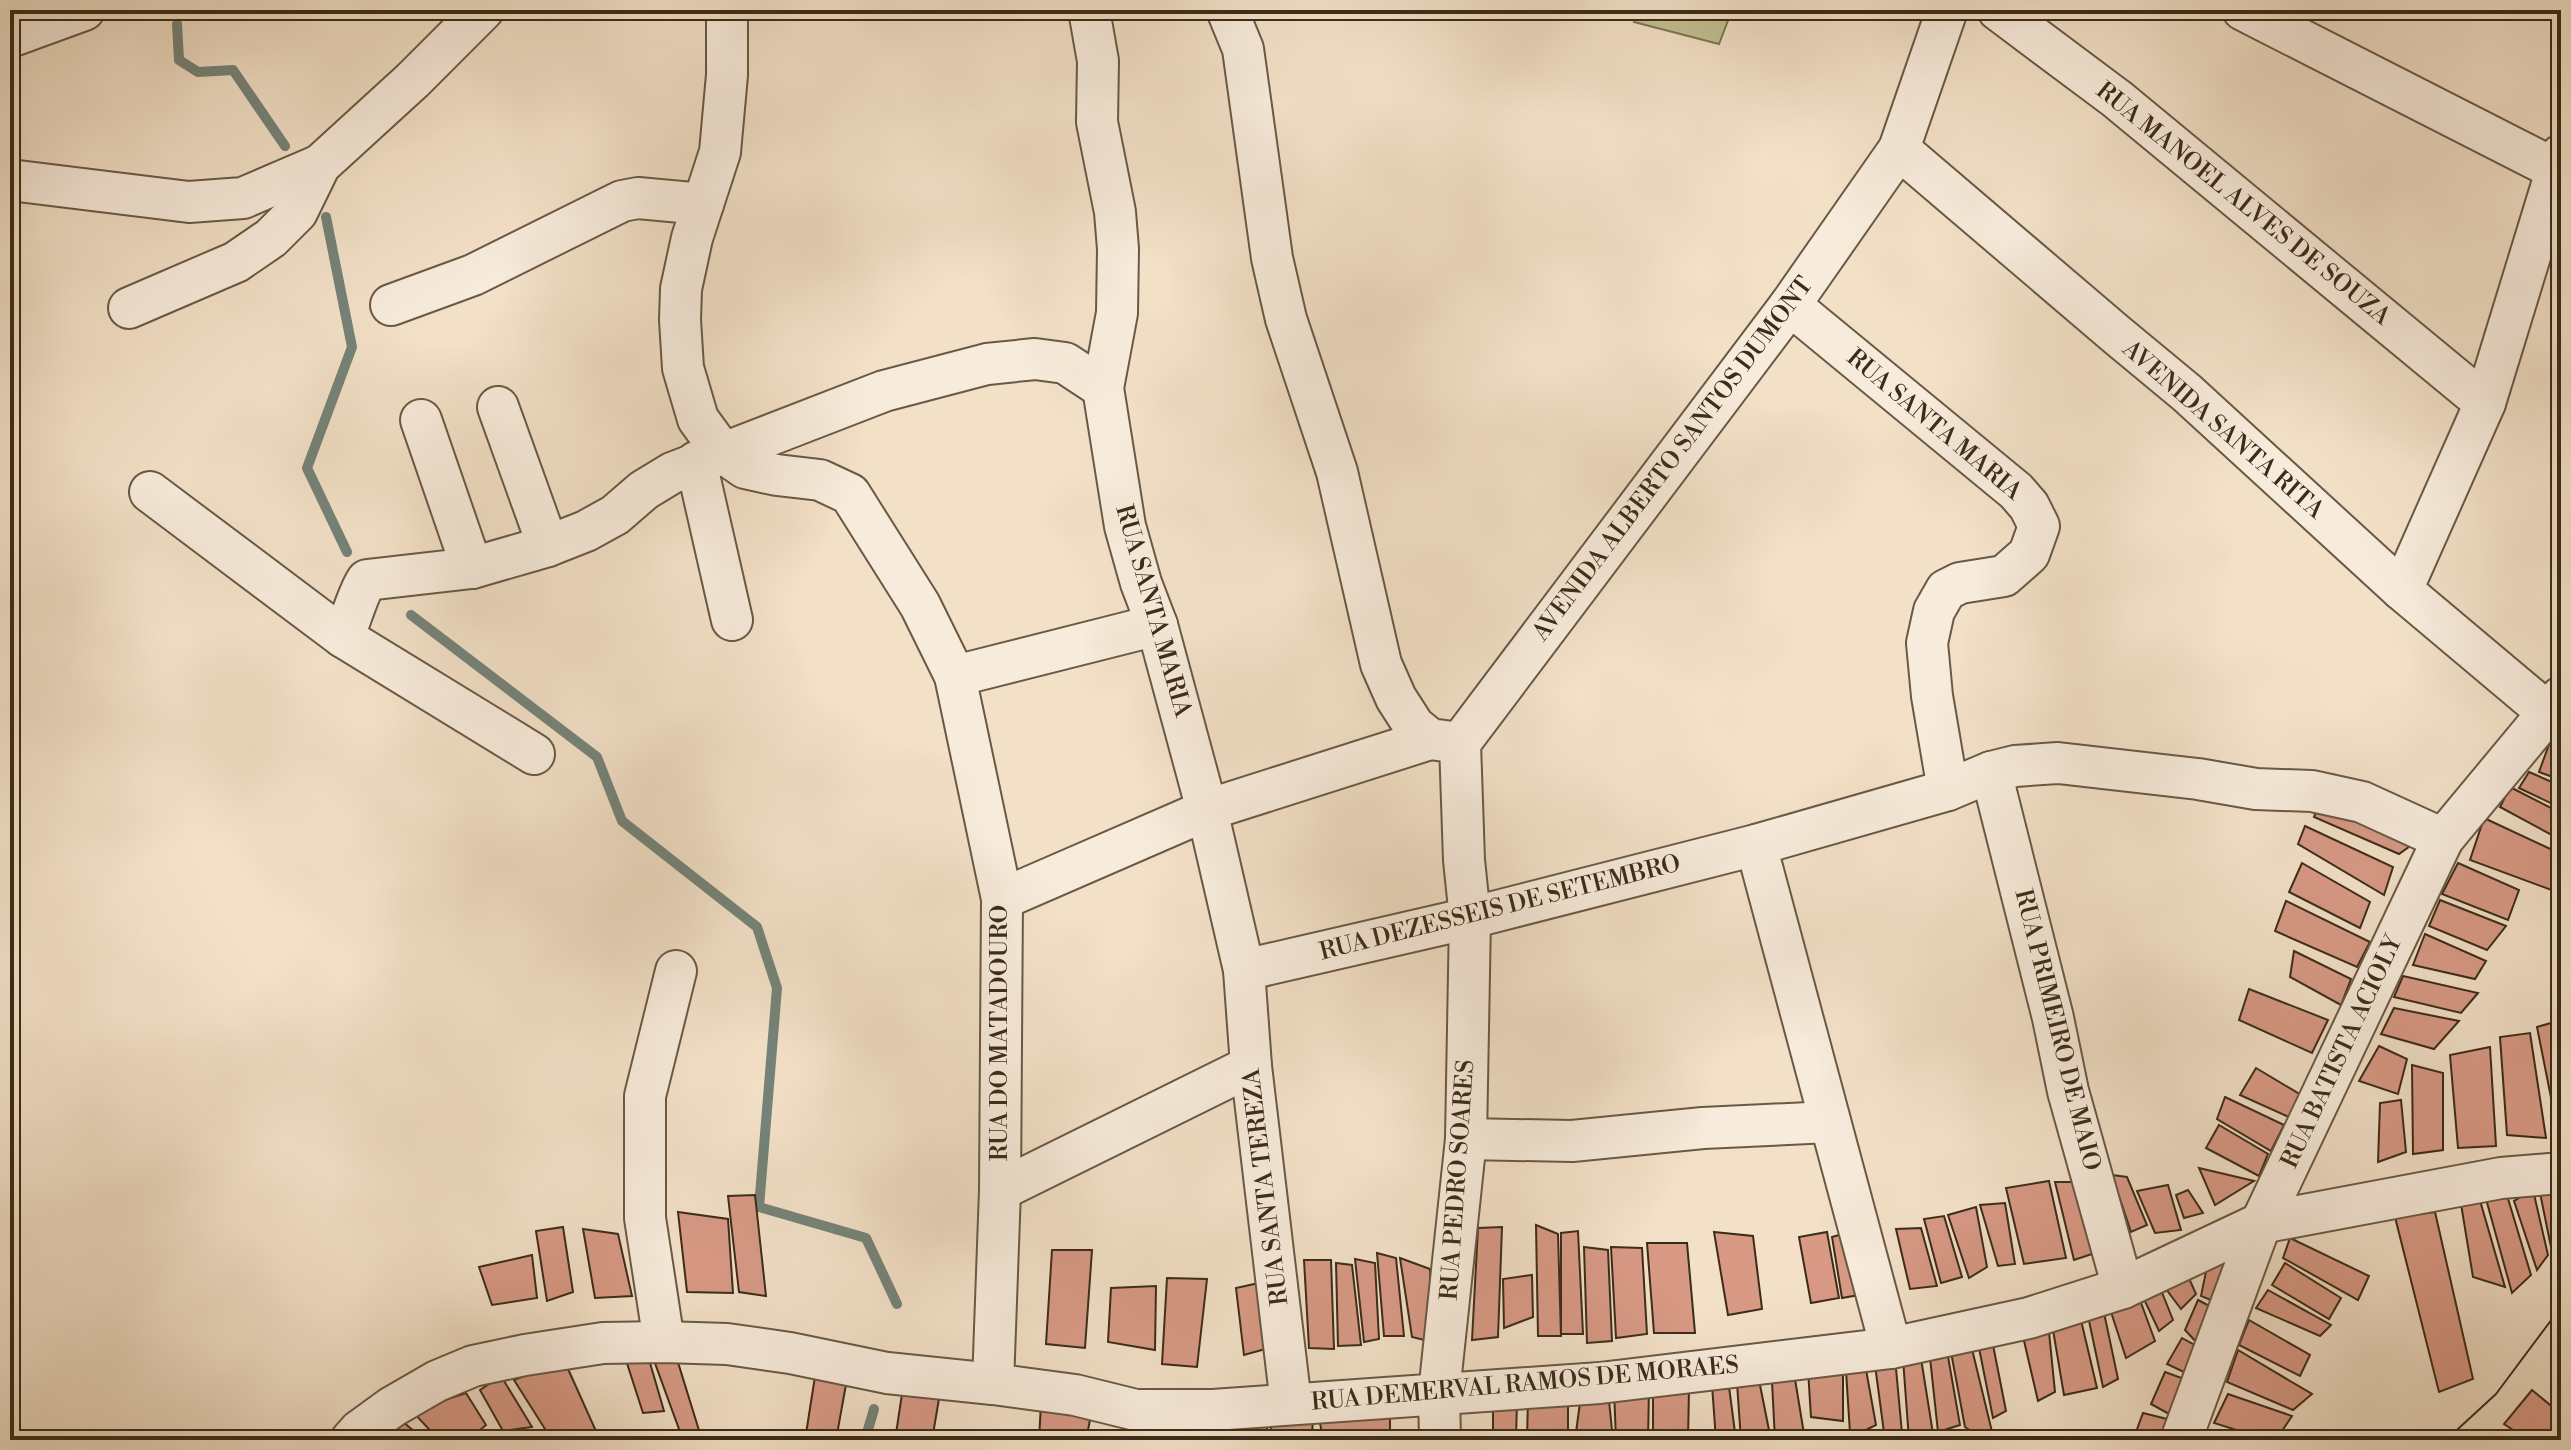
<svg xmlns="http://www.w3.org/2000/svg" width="2571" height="1450" viewBox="0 0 2571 1450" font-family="'Libre Bodoni',serif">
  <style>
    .green { fill: #c2c091; stroke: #7e7655; stroke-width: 2 }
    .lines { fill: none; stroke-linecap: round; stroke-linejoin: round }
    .stream { stroke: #758379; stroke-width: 10 }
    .building { fill: #d89985; stroke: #3b2c19; stroke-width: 2 }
    .minor-casing { stroke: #695944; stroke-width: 44 }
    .minor { stroke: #f7ebdb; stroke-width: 40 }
    .tram { stroke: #3b2c19; stroke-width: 2 }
    .labels { text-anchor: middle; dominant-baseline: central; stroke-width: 7; stroke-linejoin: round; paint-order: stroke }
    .street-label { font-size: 24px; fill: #3b2c19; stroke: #f7ebdb }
  </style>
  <rect width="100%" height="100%" fill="#f2e0c7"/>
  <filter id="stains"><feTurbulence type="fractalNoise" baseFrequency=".0025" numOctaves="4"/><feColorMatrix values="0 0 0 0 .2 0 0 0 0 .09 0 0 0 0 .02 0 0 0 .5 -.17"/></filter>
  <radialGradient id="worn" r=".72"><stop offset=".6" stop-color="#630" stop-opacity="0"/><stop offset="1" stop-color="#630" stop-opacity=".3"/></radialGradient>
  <path class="green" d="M1637,10H1732L1719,44L1634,22Z"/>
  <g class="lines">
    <g class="stream">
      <path d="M177,24L179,60L198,72L233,70L285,146"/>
      <path d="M326,217L352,347L307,468L347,552"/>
      <path d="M411,615L597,757L622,821L757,927L777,988L759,1207L866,1238L897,1304"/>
      <path d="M865,1440L874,1409"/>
    </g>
  </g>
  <g class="building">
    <path d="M2551,739L2561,743V780L2539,772Z"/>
    <path d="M2529,772L2561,786V808L2519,788Z"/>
    <path d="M2510,787L2561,813V840L2500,807Z"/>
    <path d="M2321,800L2417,841L2399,854L2314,817Z"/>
    <path d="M2484,818L2561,854V884L2557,892L2470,860Z"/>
    <path d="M2305,826L2393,867L2384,895L2298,844Z"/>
    <path d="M2302,863L2370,902L2360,928L2289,892Z"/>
    <path d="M2458,863L2519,890L2508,920L2442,894Z"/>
    <path d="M2440,900L2506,926L2487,950L2429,926Z"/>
    <path d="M2286,901L2370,942L2357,967L2275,931Z"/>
    <path d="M2425,934L2486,961L2475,979L2413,965Z"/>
    <path d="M2294,951L2351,979L2341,1005L2290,977Z"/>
    <path d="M2403,976L2478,993L2461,1013L2394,997Z"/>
    <path d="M2249,989L2328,1020L2312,1053L2239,1020Z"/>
    <path d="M2394,1008L2459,1021L2434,1049L2381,1034Z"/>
    <path d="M2561,1020V1132L2558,1133L2537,1027Z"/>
    <path d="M2530,1033L2546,1138L2507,1135L2500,1037Z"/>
    <path d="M2379,1046L2407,1059L2398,1094L2359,1081Z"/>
    <path d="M2490,1047L2496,1146L2458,1148L2450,1055Z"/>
    <path d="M2412,1065L2443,1073V1150L2413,1154Z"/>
    <path d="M2256,1068L2308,1099L2291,1118L2240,1095Z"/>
    <path d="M2225,1097L2284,1125L2271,1151L2217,1119Z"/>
    <path d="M2401,1100L2406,1152L2378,1162L2380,1103Z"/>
    <path d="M2219,1125L2268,1154L2259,1176L2206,1148Z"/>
    <path d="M2199,1168L2254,1181L2215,1205Z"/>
    <path d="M2112,1175L2127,1177L2147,1225L2131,1232Z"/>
    <path d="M2049,1181L2066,1258L2024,1264L2006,1188Z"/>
    <path d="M2055,1182H2089L2107,1249L2074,1260Z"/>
    <path d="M2168,1185L2181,1230L2155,1233L2137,1191Z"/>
    <path d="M2558,1187L2561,1200V1249L2552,1252L2540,1193Z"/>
    <path d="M2188,1190L2203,1213L2184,1218L2176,1195Z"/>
    <path d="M2533,1190L2548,1255L2537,1270L2514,1201Z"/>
    <path d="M2506,1192L2531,1275L2512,1293L2486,1199Z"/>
    <path d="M755,1195L766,1296L739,1292L728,1196Z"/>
    <path d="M2479,1197L2505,1287L2473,1277L2460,1198Z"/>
    <path d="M2005,1203L2015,1264L1998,1266L1980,1205Z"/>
    <path d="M1976,1207L1987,1267L1969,1278L1948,1215Z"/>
    <path d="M678,1212L728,1219L733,1293L687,1292Z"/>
    <path d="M2435,1212L2473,1379L2439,1392L2395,1217Z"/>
    <path d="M1944,1216L1962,1277L1941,1283L1924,1219Z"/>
    <path d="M1536,1225L1558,1234L1561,1336H1538Z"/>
    <path d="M563,1227L573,1292L547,1301L536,1231Z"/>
    <path d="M1502,1227L1498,1337L1472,1340L1478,1228Z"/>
    <path d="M1921,1228L1937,1286L1910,1289L1896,1229Z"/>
    <path d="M583,1229L618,1234L632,1296L595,1298Z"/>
    <path d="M1578,1231L1583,1334H1561V1233Z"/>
    <path d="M1853,1231L1870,1293L1842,1298L1832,1237Z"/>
    <path d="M1714,1232L1753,1236L1762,1309L1728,1315Z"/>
    <path d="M1827,1232L1839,1298L1811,1303L1799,1237Z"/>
    <path d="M2290,1238L2369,1276L2358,1300L2283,1258Z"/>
    <path d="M1647,1243H1687L1695,1333H1654Z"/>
    <path d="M1584,1247L1608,1250L1612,1341L1587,1343Z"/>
    <path d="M1611,1247L1642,1248L1647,1334L1616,1338Z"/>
    <path d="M2239,1249L2220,1304L2201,1296L2208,1262Z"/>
    <path d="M1052,1250H1092L1085,1348L1046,1344Z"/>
    <path d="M1377,1253L1396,1258L1404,1336H1384Z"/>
    <path d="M532,1255L537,1298L492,1305L479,1267Z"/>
    <path d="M1400,1258L1430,1269L1432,1342L1412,1337Z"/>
    <path d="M1355,1259L1375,1263L1379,1339L1364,1342Z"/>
    <path d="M1304,1260H1331L1334,1349L1309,1348Z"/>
    <path d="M1336,1263L1352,1265L1361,1345L1338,1346Z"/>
    <path d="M2285,1263L2341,1298L2329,1319L2272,1285Z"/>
    <path d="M1532,1275L1533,1317L1504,1328L1503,1279Z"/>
    <path d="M2188,1276L2196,1294L2181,1309L2166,1289Z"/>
    <path d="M1167,1278L1207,1279L1197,1367L1162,1364Z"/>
    <path d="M1268,1281L1276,1346L1244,1355L1236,1288Z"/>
    <path d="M1156,1286L1155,1350L1108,1342L1111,1288Z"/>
    <path d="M2161,1290L2173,1320L2159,1331L2143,1297Z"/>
    <path d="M2268,1290L2331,1325L2320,1336L2256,1308Z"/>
    <path d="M2140,1300L2155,1341L2126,1358L2110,1309Z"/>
    <path d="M2198,1300L2219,1311L2199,1345L2185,1330Z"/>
    <path d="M2103,1308L2118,1379L2103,1387L2088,1316Z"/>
    <path d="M2080,1316L2097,1388L2064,1395L2052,1324Z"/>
    <path d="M2249,1320L2310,1355L2300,1376L2239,1345Z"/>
    <path d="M2048,1322L2055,1392L2038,1401L2022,1332Z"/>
    <path d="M2182,1338L2200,1348L2188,1374L2167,1364Z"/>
    <path d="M1978,1343L1993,1345L2006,1411L1993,1418Z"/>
    <path d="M1946,1345L1960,1425L1938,1432L1929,1348Z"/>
    <path d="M1971,1345L1994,1440H1984L1965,1427L1950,1347Z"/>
    <path d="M646,1349L664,1411L643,1413L624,1354Z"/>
    <path d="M2238,1350L2312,1394L2293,1410L2227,1382Z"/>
    <path d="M1920,1352L1934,1440H1909L1903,1359Z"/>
    <path d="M652,1355L676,1356L702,1440H683Z"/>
    <path d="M1895,1358L1902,1433L1892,1440H1885L1875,1365Z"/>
    <path d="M564,1360L600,1440H552L514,1380Z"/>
    <path d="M1865,1364L1876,1425L1862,1432L1850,1433L1846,1371Z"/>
    <path d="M1843,1366V1421L1811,1417L1808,1370Z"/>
    <path d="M816,1370L847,1379L836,1440H805Z"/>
    <path d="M2165,1372L2187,1380L2171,1415L2151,1404Z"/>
    <path d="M1794,1373L1805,1440H1775L1772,1382Z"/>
    <path d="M501,1376L532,1427L503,1431L480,1390Z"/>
    <path d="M1728,1379L1736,1440H1716L1712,1385Z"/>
    <path d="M1759,1380L1771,1440H1741L1737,1383Z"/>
    <path d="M941,1387L932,1440H895L902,1394Z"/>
    <path d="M1653,1387L1689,1389L1688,1440H1653Z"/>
    <path d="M1649,1388L1648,1440H1616L1614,1390Z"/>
    <path d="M2532,1390L2561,1414V1424L2546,1440H2528L2504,1424Z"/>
    <path d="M1608,1391L1613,1440H1575L1581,1395Z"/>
    <path d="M466,1393L486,1425L468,1440H439L412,1411Z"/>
    <path d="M2228,1394L2292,1416L2276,1440H2268L2214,1423Z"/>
    <path d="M1528,1397H1568V1440H1527Z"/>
    <path d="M1517,1399L1516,1440H1493V1404Z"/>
    <path d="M1041,1403L1091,1415L1086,1440H1039Z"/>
    <path d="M1390,1413V1440H1323L1319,1417Z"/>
    <path d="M2143,1413L2171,1420L2162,1440H2133Z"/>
    <path d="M1313,1414L1312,1440H1271V1416Z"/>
    <path d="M1267,1416V1440H1234V1418Z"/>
    <path d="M398,1418L425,1440H376Z"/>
    <path d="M1230,1418L1229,1440H1205L1207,1420Z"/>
    <path d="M1202,1419L1200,1440H1178L1179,1425Z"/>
    <path d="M1157,1425L1154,1440H1138L1140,1427Z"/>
    <path d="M2211,1430L2243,1440H2208Z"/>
  </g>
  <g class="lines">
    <g class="minor-casing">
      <g id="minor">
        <path d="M727,10V75L720,152L692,238L681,289L680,320L683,368L698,419L722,452L745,468L777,475L820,480L850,494L920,605L955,676L1002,899L1000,1190L993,1384"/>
        <path d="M1089,10L1098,61L1097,122L1115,212L1118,249L1117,313L1103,388L1125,526L1141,583L1157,625L1207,810L1244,970L1251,1066L1291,1404"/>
        <path d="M1227,10L1243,49L1272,258L1286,319L1337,472L1381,664L1396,698L1414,726L1430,739L1460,743"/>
        <path d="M1998,10L2117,99L2485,403"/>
        <path d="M2243,10L2555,169"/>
        <path d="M10,37L84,10"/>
        <path d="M1899,149L2117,335L2187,393L2402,590L2547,712"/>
        <path d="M10,180L189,202L243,198L320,165"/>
        <path d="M391,305L473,275L622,201L638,198L703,204"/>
        <path d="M1790,305L2016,491L2029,506L2039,526L2029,554L2004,576L1960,583L1946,590L1934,611L1927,643L1932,696L1948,790"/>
        <path d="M129,308L236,262L271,238L297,212L320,165L413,80L483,10"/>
        <path d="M498,407L548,546"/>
        <path d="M421,420L472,568"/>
        <path d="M696,462L732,620"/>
        <path d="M150,492L343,637L534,754"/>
        <path d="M2402,590L2485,403L2561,155"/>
        <path d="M343,637C351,621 358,592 367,580L472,568L548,546L586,531L615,515L644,490L672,473L884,391L987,364L1035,359L1065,363L1103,388"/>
        <path d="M955,676L1157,625"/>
        <path d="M1991,772L2053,1018L2068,1091L2123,1288"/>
        <path d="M1756,845L1891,1348"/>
        <path d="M1002,899L1207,810L1430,739"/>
        <path d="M1244,970L1470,918L1756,845L1948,790L1991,772L2015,766L2058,763L2198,779L2256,789L2312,791L2362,802L2443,839"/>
        <path d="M1466,1139L1572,1141L1703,1128L1830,1122"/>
        <path d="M1000,1190L1251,1066"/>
        <path d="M664,1342L645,1218V1096L676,971"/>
        <path d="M351,1440L359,1431L392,1407L437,1381L473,1366L525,1355L603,1343L664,1342L727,1344L790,1353L887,1373L993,1384L1075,1395L1136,1410H1213L1600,1383L1891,1348L2029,1318L2123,1288L2261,1223L2501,1178L2561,1173"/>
        <path d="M1440,1440L1439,1393L1466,1139L1470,918L1464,860L1460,743L1790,305L1899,149L1947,10"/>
        <path d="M2181,1440L2261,1223L2443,839L2561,697"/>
      </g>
    </g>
    <use href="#minor" class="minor"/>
    <path class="tram" d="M2446,1440L2496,1394L2561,1307"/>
  </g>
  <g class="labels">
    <g class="street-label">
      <text transform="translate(2243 204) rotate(39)">RUA MANOEL ALVES DE SOUZA</text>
      <text transform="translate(1934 425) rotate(40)">RUA SANTA MARIA</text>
      <text transform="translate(2223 430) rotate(41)">AVENIDA SANTA RITA</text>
      <text transform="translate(1673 459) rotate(-53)">AVENIDA ALBERTO SANTOS DUMONT</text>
      <text transform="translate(1153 611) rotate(74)">RUA SANTA MARIA</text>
      <text transform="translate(1500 908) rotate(-14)">RUA DEZESSEIS DE SETEMBRO</text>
      <text transform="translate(2057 1030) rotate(76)">RUA PRIMEIRO DE MAIO</text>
      <text transform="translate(1000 1033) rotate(-90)">RUA DO MATADOURO</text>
      <text transform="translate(2342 1052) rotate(-65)">RUA BATISTA ACIOLY</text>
      <text transform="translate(1458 1180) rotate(-86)">RUA PEDRO SOARES</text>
      <text transform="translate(1266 1187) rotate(-97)">RUA SANTA TEREZA</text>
      <text transform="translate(1525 1384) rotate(-5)">RUA DEMERVAL RAMOS DE MORAES</text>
    </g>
  </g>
  <rect width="2571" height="1450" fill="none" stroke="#f2e0c7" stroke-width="40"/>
  <rect x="12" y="12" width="2547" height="1426" fill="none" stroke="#3b2c19" stroke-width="4"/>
  <rect x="20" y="20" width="2531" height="1410" fill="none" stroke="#3b2c19" stroke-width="2"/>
  <rect width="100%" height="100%" filter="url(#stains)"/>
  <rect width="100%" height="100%" fill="url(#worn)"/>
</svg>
